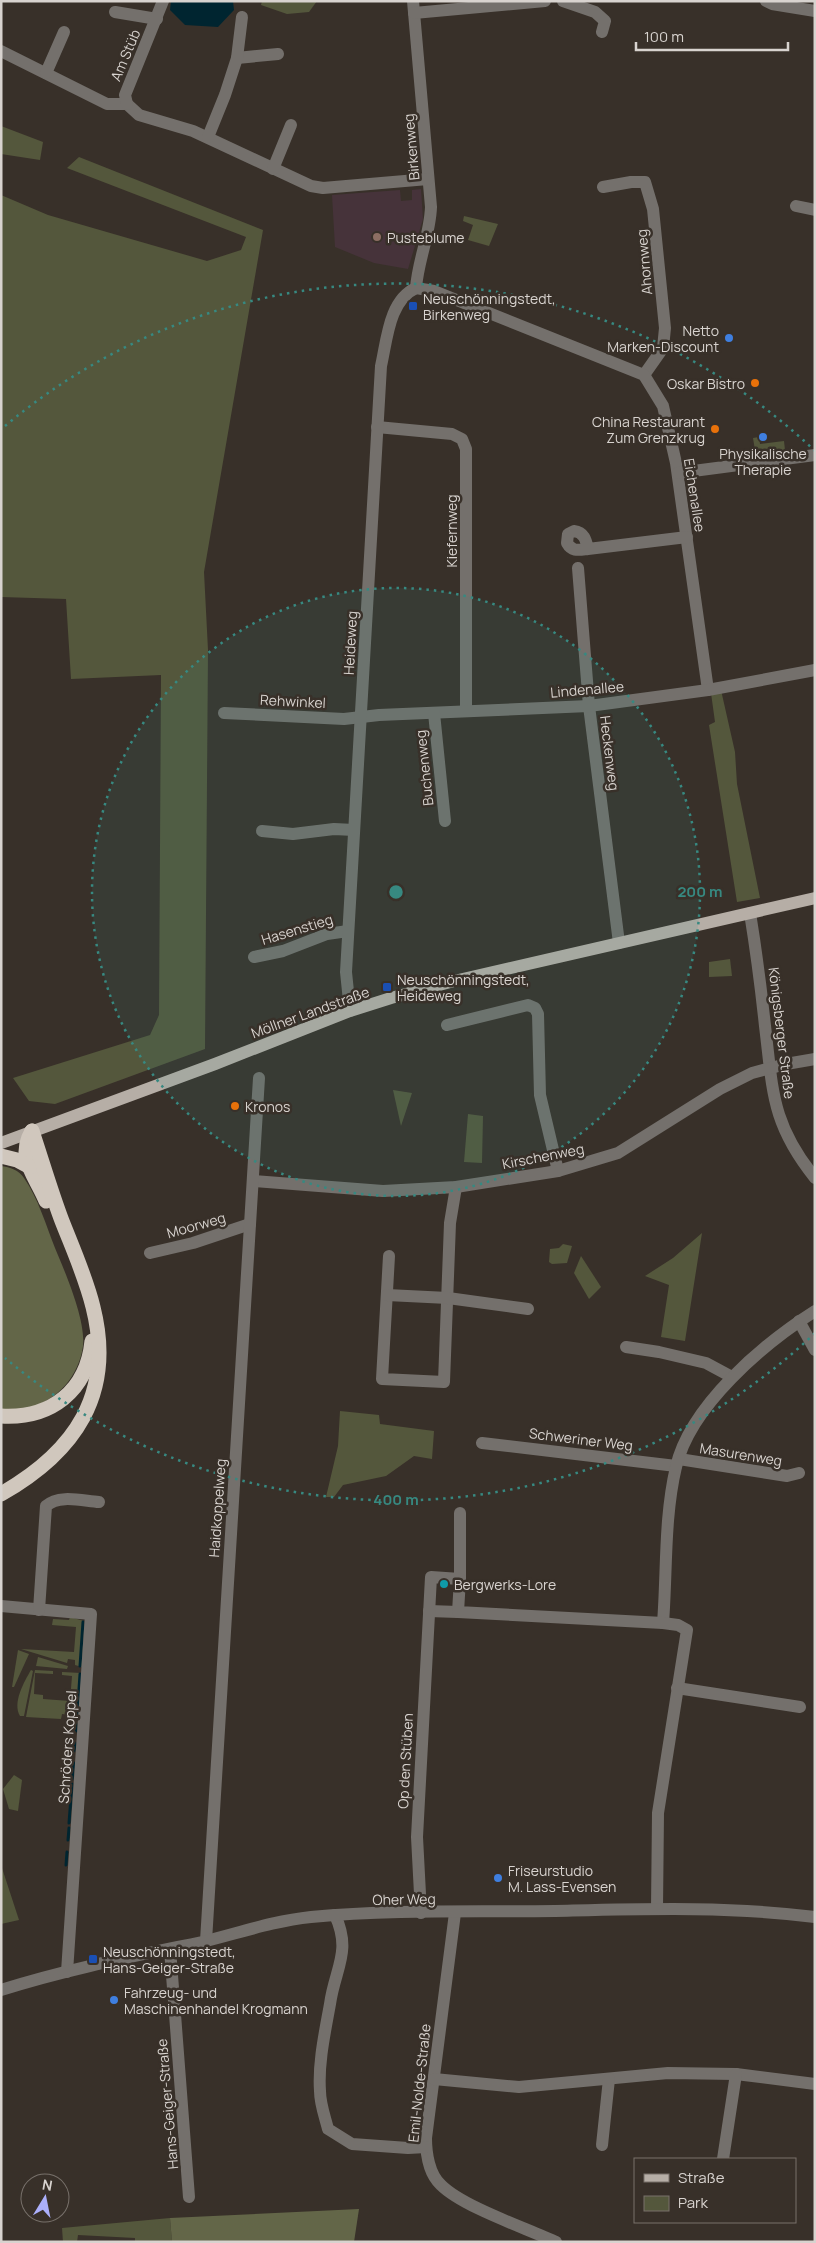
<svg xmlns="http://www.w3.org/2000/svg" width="816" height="2243" viewBox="0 0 816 2243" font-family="Manrope,sans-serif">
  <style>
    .education { fill: #46333a }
    .green { fill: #54573c }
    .forest { fill: #636648 }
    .water { fill: #002530 }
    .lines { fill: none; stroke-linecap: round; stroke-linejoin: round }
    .stream { stroke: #002530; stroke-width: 3 }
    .minor { stroke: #74706c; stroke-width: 12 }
    .major { stroke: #b6aea6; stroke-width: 12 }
    .highway { stroke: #d0c7bd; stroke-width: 15 }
    .ring { fill: none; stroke: #378981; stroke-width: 2.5; stroke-dasharray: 2.5 5 }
    .education-dot { fill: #8d6e63; stroke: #383029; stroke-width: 2 }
    .transit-dot { fill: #1a4fb4; stroke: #383029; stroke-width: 2 }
    .shop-dot { fill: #3f7fe0; stroke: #383029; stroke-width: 2 }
    .food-dot { fill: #e8710a; stroke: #383029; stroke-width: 2 }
    .culture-dot { fill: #0f9aa8; stroke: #383029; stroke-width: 2 }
    .labels { text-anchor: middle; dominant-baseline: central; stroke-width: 5; stroke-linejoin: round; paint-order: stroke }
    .street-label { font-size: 14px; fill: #d8d3cf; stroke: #383029 }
    .poi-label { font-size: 14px; fill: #d8d3cf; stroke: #383029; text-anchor: start }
    .centre { fill: #378981; stroke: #383029; stroke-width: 2.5 }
    .ring-label { font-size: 15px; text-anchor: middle; font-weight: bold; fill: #378981; stroke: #383029; stroke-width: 5; stroke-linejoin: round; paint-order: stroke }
  </style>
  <rect width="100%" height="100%" fill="#383029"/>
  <path class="education" d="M421,189L423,219L408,269L374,263L335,247L332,195L400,190L401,201L412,200V190Z"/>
  <g class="green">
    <path d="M262,1H317L309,12L287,14L261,5Z"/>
    <path d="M1,126L43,142L40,160L1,154Z"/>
    <path d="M79,157L263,230L204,572L208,650L205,1049L55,1104L29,1101L13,1078L150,1035L159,1015L161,675L71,679L66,599L1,597V195L48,215L207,261L241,250L246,237L67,168Z"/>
    <path d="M464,216L498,224L489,246L468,240L473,225L463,221Z"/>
    <path d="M759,437L760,444L784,441L785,450L760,453L755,450L753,438Z"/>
    <path d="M721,690L735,752L737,784L760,898L737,902L709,725L715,722L711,693Z"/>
    <path d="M730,959L732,976L709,977V962Z"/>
    <path d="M393,1090L412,1093L401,1126Z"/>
    <path d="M468,1114L483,1116L482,1163L464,1162Z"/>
    <path d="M702,1233L685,1341L661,1337L669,1285L645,1276L673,1258Z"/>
    <path d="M563,1244L572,1246L567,1263L552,1264L549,1262L550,1249L559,1248Z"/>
    <path d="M581,1256L601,1287L589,1299L574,1273Z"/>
    <path d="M340,1411L379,1415L380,1424L434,1431L432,1459L414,1456L386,1476L343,1485L334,1497H326L338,1446Z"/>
    <path d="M70,1617L84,1621L82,1667L75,1665V1660L68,1659L67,1663L21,1649L74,1652L76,1627L52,1625L53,1619L69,1620Z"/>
    <path d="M18,1650L29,1654L14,1687H12Z"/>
    <path d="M38,1657L68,1666L67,1669L36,1666Z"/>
    <path d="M31,1670L33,1671L24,1716H20C12,1703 24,1682 31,1670Z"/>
    <path d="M35,1670L53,1671V1674L35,1673L34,1694L43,1695V1699L70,1701L72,1676L62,1675V1672L81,1673L78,1720H75L76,1696L74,1720L69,1719V1715L62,1714L61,1719L26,1717Z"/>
    <path d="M14,1775L22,1780L18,1811L9,1809L3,1789Z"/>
    <path d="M1,1865L19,1920L1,1924Z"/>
    <path d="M170,2218L172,2242H135V2238L78,2235L77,2242H63L62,2228Z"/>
  </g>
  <g class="forest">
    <path d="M1,1166C10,1167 19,1170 24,1178C38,1198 46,1225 55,1248C65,1272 86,1320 83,1346C79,1376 57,1401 28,1408C20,1410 10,1409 1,1409Z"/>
    <path d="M359,2209L354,2242H172L170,2218Z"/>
  </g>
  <path class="water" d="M171,1H233L234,10L218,27L185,25L170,10Z"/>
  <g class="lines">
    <g class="stream">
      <path d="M80,1666L83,1622"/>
      <path d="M77,1719L80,1674"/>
      <path d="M76,1731V1724"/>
      <path d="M74,1751L75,1743"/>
      <path d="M72,1779L74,1763"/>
      <path d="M69,1823L72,1784"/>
      <path d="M68,1840L69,1828"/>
      <path d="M66,1865L67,1852"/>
    </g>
    <g class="minor">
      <path d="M413,1L431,207C430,235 418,260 416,288"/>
      <path d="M563,1L595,12L605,21L602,32"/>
      <path d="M766,1L772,4L815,11"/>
      <path d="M115,12L157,19"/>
      <path d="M414,13L545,1"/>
      <path d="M1,51L107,104H127L139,115L193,131L311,186L323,188L428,179"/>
      <path d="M237,58L278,54"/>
      <path d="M46,73L64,32"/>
      <path d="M127,104L125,95L163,1"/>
      <path d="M208,137L225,95L237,58L242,17"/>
      <path d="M273,169L291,125"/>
      <path d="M603,187L631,182H645L653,209L665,328L663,348L644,375"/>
      <path d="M796,206L815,210"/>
      <path d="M416,288L434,291L644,375L663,406L676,463L708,690"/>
      <path d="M377,427L452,434L462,439L466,449V711"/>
      <path d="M678,473L815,455"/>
      <path d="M588,549C586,540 584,532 574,531L568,534L567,543C572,552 579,550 588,549L687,537"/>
      <path d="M578,568L589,706L619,943"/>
      <path d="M224,713L344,719L379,715L589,706L708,690L815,670"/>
      <path d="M434,713L445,821"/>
      <path d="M262,831L293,834L334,829L354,830"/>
      <path d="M750,913C756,950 761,988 765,1026C773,1091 771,1123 815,1178"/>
      <path d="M254,957L283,951L327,934L348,931"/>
      <path d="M350,1011L346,972L381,366C387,340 389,300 416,288"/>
      <path d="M447,1025L528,1005L535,1008L538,1014L540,1095L558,1171"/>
      <path d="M253,1181L383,1191L456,1187L558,1171L618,1153L720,1089L752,1073L786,1064L815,1059"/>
      <path d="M150,1253L193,1243L250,1224"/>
      <path d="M389,1256L382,1379L444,1382L450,1223L456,1187"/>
      <path d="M387,1295L448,1298L528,1309"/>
      <path d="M799,1321L815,1350"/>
      <path d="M626,1347L659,1352L706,1363L732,1377"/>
      <path d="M482,1443L676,1466"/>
      <path d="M679,1459L787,1476L799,1473"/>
      <path d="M460,1513V1579"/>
      <path d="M1,1606L91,1614L67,1972"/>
      <path d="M39,1610L46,1506C59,1494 83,1501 99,1502"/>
      <path d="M429,1611L458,1612"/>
      <path d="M663,1623C667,1572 664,1518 676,1467C690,1406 763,1344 815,1311"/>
      <path d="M677,1688L800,1707"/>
      <path d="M421,1913L417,1837L431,1577L460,1579L458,1612L663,1623L678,1625L687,1630L658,1813L657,1908"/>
      <path d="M455,1913L426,2138C426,2153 429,2174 441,2185C463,2207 526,2228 556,2242"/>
      <path d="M335,1915C352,1952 335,1968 330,2004C325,2032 318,2063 320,2091C320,2104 325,2117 328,2129L352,2144L408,2148L426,2147"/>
      <path d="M206,1941L259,1078"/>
      <path d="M170,1949L189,2197"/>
      <path d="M1,1990C67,1969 135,1956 202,1942C239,1933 273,1921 311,1917C392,1909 474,1912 555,1911C642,1909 728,1906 815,1917"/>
      <path d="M434,2079L519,2087L668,2073L736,2074L815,2084"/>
      <path d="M602,2145L609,2079"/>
      <path d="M723,2159L736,2074"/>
    </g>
    <path class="major" d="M1,1143L215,1064L350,1011L391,998L454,981L815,898"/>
    <g class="highway">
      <path d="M32,1131C16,1158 36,1176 46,1201"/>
      <path d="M1,1156L17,1160L30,1167"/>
      <path d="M1,1416C51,1419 87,1391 92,1341"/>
      <path d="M1,1494C75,1452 115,1394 93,1307C86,1278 73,1249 62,1221C51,1192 42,1161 32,1131"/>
    </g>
  </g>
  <circle cx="396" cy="892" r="304" fill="#378981" fill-opacity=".12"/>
  <g class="ring">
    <circle cx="396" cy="892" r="304"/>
    <path d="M815 1333A608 608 0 0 1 5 1358M5 426A608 608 0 0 1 815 451"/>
  </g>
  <circle class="education-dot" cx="377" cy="237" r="5"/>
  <g class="transit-dot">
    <rect x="408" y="301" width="10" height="10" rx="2.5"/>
    <rect x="382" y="982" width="10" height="10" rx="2.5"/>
    <rect x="88" y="1954" width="10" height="10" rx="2.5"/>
  </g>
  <g class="shop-dot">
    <circle cx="729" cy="338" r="5"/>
    <circle cx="763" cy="437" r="5"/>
    <circle cx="498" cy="1878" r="5"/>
    <circle cx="114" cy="2000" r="5"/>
  </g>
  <g class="food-dot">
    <circle cx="755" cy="383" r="5"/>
    <circle cx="715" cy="429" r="5"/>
    <circle cx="235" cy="1106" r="5"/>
  </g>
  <circle class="culture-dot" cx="444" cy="1584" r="5"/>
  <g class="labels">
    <g class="street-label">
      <text transform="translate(125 55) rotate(-67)">Am Stüb</text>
      <text transform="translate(411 147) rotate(-95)">Birkenweg</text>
      <text transform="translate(644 262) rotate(-95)">Ahornweg</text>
      <text transform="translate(695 495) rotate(81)">Eichenallee</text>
      <text transform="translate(451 531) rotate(-90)">Kiefernweg</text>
      <text transform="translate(350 643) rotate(-87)">Heideweg</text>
      <text transform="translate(587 689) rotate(-5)">Lindenallee</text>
      <text transform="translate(293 701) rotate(3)">Rehwinkel</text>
      <text transform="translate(610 753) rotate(83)">Heckenweg</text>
      <text transform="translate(424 768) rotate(-96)">Buchenweg</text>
      <text transform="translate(297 929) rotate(-17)">Hasenstieg</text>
      <text transform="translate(310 1012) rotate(-20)">Möllner Landstraße</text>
      <text transform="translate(782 1033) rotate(83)">Königsberger Straße</text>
      <text transform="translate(543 1156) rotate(-11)">Kirschenweg</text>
      <text transform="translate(196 1225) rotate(-16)">Moorweg</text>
      <text transform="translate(581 1439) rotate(7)">Schweriner Weg</text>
      <text transform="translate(741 1454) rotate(9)">Masurenweg</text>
      <text transform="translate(217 1508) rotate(-86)">Haidkoppelweg</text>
      <text transform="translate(67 1747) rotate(-86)">Schröders Koppel</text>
      <text transform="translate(405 1761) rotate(-87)">Op den Stüben</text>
      <text transform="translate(404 1899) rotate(-1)">Oher Weg</text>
      <text transform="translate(419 2083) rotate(-84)">Emil-Nolde-Straße</text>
      <text transform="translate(167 2104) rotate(-95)">Hans-Geiger-Straße</text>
    </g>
    <g class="poi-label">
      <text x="387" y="237">Pusteblume</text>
      <text x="423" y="298">Neuschönningstedt,<tspan x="423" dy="16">Birkenweg</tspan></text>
      <text x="719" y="330" text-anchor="end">Netto<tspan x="719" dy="16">Marken-Discount</tspan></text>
      <text x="745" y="383" text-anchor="end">Oskar Bistro</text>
      <text x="705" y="421" text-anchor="end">China Restaurant<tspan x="705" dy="16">Zum Grenzkrug</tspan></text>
      <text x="763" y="453" text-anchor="middle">Physikalische<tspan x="763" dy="16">Therapie</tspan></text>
      <text x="397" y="979">Neuschönningstedt,<tspan x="397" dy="16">Heideweg</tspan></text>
      <text x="245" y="1106">Kronos</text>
      <text x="454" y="1584">Bergwerks-Lore</text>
      <text x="508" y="1870">Friseurstudio<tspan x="508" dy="16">M. Lass-Evensen</tspan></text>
      <text x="103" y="1951">Neuschönningstedt,<tspan x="103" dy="16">Hans-Geiger-Straße</tspan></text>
      <text x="124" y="1992">Fahrzeug- und<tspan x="124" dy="16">Maschinenhandel Krogmann</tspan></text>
    </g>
  </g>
  <circle cx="396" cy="892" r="8" class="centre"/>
  <g class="ring-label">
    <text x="700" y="897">200 m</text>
    <text x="396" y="1505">400 m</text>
  </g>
  <rect width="816" height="2243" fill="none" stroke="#d8d3cf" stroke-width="5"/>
  <rect x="634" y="2158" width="162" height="65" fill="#383029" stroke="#78716b"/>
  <rect x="644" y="2174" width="25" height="8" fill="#b6aea6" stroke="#78716b"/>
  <text x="678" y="2183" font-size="15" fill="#d8d3cf">Straße</text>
  <rect x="644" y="2196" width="25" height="15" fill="#54573c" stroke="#78716b"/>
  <text x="678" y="2208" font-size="15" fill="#d8d3cf">Park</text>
  <g transform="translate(45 2198) rotate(10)"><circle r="24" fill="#383029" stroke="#78716b"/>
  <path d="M0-4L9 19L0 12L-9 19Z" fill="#abaffb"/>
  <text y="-8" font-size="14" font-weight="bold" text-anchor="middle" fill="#d8d3cf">N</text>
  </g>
  <path d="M636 42v8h152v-8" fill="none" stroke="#d8d3cf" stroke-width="2.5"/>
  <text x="644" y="42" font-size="15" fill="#d8d3cf" stroke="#383029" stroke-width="4" paint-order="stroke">100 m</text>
</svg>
